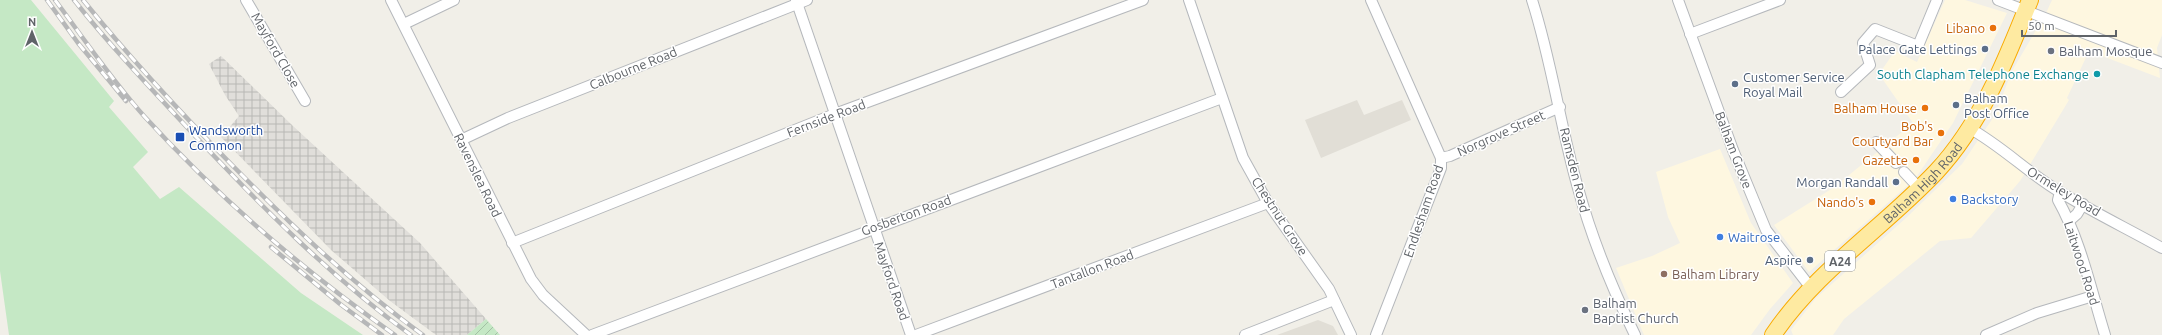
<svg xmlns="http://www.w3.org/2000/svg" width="2162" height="335" viewBox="0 0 2162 335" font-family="Ubuntu,sans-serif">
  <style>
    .commercial { fill: #fef7e0 }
    .industrial { fill: url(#industrial-grid) }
    .education { fill: #e1ded6 }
    .park { fill: #c5e8c5 }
    .garden { fill: url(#garden-furrows) }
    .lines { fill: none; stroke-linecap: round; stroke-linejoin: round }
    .minor-casing { stroke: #b5b8bc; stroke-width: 12 }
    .trunk-casing { stroke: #f9ab00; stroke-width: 18 }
    .minor { stroke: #fff; stroke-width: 10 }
    .trunk { stroke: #feeaa1; stroke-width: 16 }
    .rail-casing { stroke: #b6b7b8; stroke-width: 4.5 }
    .rail { stroke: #fff; stroke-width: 3; stroke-dasharray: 9; stroke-linecap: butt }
    .food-dot { fill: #e8710a; stroke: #fff; stroke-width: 1.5 }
    .service-dot { fill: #5c6f8a; stroke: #fff; stroke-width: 1.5 }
    .worship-dot { fill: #6b7280; stroke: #fff; stroke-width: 1.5 }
    .culture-dot { fill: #0f9aa8; stroke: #fff; stroke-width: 1.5 }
    .transit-dot { fill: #1a4fb4; stroke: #fff; stroke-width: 1.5 }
    .shop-dot { fill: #3f7fe0; stroke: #fff; stroke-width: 1.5 }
    .education-dot { fill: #8d6e63; stroke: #fff; stroke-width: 1.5 }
    .labels { text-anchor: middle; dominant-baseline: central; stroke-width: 3; stroke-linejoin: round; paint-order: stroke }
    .shield { fill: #fff; stroke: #8f9295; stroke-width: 1 }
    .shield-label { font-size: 12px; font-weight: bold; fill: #5f6368 }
    .food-label { font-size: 13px; fill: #c56008; stroke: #fff; text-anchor: end }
    .service-label { font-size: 13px; fill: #4e5e75; stroke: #fff; text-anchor: end }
    .street-label { font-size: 13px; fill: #5f6368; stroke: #fff }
    .worship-label { font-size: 13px; fill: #5b616d; stroke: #fff; text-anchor: start }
    .culture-label { font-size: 13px; fill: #0d838f; stroke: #fff; text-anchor: end }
    .transit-label { font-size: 13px; fill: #164399; stroke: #fff; text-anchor: start }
    .shop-label { font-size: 13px; fill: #366cbe; stroke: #fff; text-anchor: start }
    .education-label { font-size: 13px; fill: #785e54; stroke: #fff; text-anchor: start }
  </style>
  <defs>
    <pattern id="industrial-grid" width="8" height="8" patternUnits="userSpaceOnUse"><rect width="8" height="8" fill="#e0deda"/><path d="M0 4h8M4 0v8" fill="none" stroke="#b9b8b5"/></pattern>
    <pattern id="garden-furrows" width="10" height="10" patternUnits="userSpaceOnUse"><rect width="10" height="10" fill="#c5e8c5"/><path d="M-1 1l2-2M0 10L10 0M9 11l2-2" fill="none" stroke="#a3c0a4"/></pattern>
  </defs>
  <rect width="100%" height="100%" fill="#f1efe8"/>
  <g class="commercial">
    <path d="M1945,0H1965L2007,13L1953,123L1915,179L1809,272L1774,225L1833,188L1913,123L1879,74L1895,51L1917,62Z"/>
    <path d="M2052,0H2162V35L2157,48L2160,78L2089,51L2067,98L2069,100L2020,181L1971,238L1940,241L1844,319L1833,335H1793L1791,330L1816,298L1906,218L1962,164L1995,115L2012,71L2046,13Z"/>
    <path d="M1720,149L1751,223L1793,283L1770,309L1751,335H1644L1616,268L1652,256L1680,243L1668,217L1656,172Z"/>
  </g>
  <path class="industrial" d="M221,56L293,126L420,243L486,319L467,335H436L390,301L331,250L221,137L239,116L225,95L209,64Z"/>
  <g class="education">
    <path d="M1357,100L1364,115L1402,100L1411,120L1321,158L1305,120Z"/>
    <path d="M1318,320L1333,326L1338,335H1277Z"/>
  </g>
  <path class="park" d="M0,0H31L114,101L109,107L148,152L133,167L160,199L179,187L301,293L363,335H9L0,271Z"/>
  <path class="garden" d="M486,319L500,335H467Z"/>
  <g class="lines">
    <g class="minor-casing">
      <g id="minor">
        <path d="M246,0L305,101"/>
        <path d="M391,0L531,279L543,295L586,335"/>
        <path d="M796,0L911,335"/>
        <path d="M1189,0L1243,158L1268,203L1329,289L1351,335"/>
        <path d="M1371,0L1441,158V168L1376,335"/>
        <path d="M1532,0C1552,62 1560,126 1578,188C1592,239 1612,288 1635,335"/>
        <path d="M1678,0L1733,150L1766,230L1811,288"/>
        <path d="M1998,0L2162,63"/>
        <path d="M404,24L454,0"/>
        <path d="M1690,34L1780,0"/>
        <path d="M1841,92L1870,65L1863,43L1875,29L1918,46L1937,0"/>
        <path d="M1969,128C2002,146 2028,173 2060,192C2093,212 2128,229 2162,248"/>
        <path d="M461,140L508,118L807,0"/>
        <path d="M1876,142L1896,163"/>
        <path d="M1441,158L1450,156L1560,107"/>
        <path d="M1904,172L1919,188"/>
        <path d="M2060,192L2058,200C2081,241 2091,290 2105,335"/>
        <path d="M2069,221L2077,214L2083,204"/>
        <path d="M512,243L835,114L1143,0"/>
        <path d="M592,335L1222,98"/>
        <path d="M916,335L1268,203"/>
        <path d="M1245,335L1334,300"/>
        <path d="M1986,335L2037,313L2093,296"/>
      </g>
    </g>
    <g class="trunk-casing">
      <g id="trunk">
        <path id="s1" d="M1773,335C1816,271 1883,228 1936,172C1981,124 2006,60 2030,0"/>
      </g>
    </g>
    <use href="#minor" class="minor"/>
    <use href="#trunk" class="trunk"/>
    <g class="rail-casing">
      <g id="rail">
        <path d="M47,0L78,43L126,101"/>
        <path d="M55,0C84,39 112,80 144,116C219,198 304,271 395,335"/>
        <path d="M74,0C112,48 155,93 197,138C264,209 332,278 411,335"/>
        <path d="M83,0C130,58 181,113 233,166C293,227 354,285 423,335"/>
        <path d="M271,247L340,304L382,335"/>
      </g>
    </g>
    <use href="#rail" class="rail"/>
  </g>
  <g class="food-dot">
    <circle cx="1993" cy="28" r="4"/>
    <circle cx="1925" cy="108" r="4"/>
    <circle cx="1941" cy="133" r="4"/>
    <circle cx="1916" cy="160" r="4"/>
    <circle cx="1872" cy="202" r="4"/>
  </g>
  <g class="service-dot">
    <circle cx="1985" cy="49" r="4"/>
    <circle cx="1735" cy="84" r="4"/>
    <circle cx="1956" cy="105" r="4"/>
    <circle cx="1896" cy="182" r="4"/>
    <circle cx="1810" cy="260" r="4"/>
  </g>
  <g class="worship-dot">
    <circle cx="2051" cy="51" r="4"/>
    <circle cx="1585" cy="310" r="4"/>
  </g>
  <circle class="culture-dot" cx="2097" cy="74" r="4"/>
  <rect class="transit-dot" x="175" y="132" width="10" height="10" rx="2"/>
  <g class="shop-dot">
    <circle cx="1953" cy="199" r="4"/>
    <circle cx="1720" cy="237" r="4"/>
  </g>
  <circle class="education-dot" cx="1664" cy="274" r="4"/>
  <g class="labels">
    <rect class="shield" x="1825" y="251" width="30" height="20" rx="3"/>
    <g class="shield-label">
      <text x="1840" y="261">A24</text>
    </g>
    <g class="food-label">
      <text x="1985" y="28">Libano</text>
      <text x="1917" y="108">Balham House</text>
      <text x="1933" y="126">Bob's<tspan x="1933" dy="15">Courtyard Bar</tspan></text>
      <text x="1908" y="160">Gazette</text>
      <text x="1864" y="202">Nando's</text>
    </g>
    <g class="service-label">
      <text x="1977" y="49">Palace Gate Lettings</text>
      <text x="1743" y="77" text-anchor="start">Customer Service<tspan x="1743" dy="15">Royal Mail</tspan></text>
      <text x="1964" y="98" text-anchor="start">Balham<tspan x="1964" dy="15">Post Office</tspan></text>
      <text x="1888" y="182">Morgan Randall</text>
      <text x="1802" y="260">Aspire</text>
    </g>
    <g class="street-label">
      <text transform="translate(276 50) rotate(60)">Mayford Close</text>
      <text transform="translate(633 68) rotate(-22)">Calbourne Road</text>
      <text transform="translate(826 118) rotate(-21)">Fernside Road</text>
      <text transform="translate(1501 133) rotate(-24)">Norgrove Street</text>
      <text transform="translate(1734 150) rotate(69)">Balham Grove</text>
      <text transform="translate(1575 170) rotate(76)">Ramsden Road</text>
      <text transform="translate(478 175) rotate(64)">Ravenslea Road</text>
      <text stroke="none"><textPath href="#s1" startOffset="214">Balham High Road</textPath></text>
      <text transform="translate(2064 191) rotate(31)">Ormeley Road</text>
      <text transform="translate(1423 211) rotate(-71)">Endlesham Road</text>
      <text transform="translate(906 215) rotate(-20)">Gosberton Road</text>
      <text transform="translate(1280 216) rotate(57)">Chestnut Grove</text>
      <text transform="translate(2082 263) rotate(72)">Laitwood Road</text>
      <text transform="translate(1092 269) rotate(-21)">Tantallon Road</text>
      <text transform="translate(892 281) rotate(71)">Mayford Road</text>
    </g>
    <g class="worship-label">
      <text x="2059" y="51">Balham Mosque</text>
      <text x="1593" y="303">Balham<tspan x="1593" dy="15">Baptist Church</tspan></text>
    </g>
    <g class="culture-label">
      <text x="2089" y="74">South Clapham Telephone Exchange</text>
    </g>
    <g class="transit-label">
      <text x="189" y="130">Wandsworth<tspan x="189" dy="15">Common</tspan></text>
    </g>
    <g class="shop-label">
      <text x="1961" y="199">Backstory</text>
      <text x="1728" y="237">Waitrose</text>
    </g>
    <g class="education-label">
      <text x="1672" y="274">Balham Library</text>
    </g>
  </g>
  <g transform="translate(32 32)" stroke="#ffffff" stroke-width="3" paint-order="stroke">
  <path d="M0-3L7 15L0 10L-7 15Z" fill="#5f6368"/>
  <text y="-6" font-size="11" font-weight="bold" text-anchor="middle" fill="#5f6368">N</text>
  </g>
  <path d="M2022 30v6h94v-6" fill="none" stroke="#5f6368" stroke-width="2"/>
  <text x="2028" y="30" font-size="12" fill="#5f6368" stroke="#ffffff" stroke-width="3" paint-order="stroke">50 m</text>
</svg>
